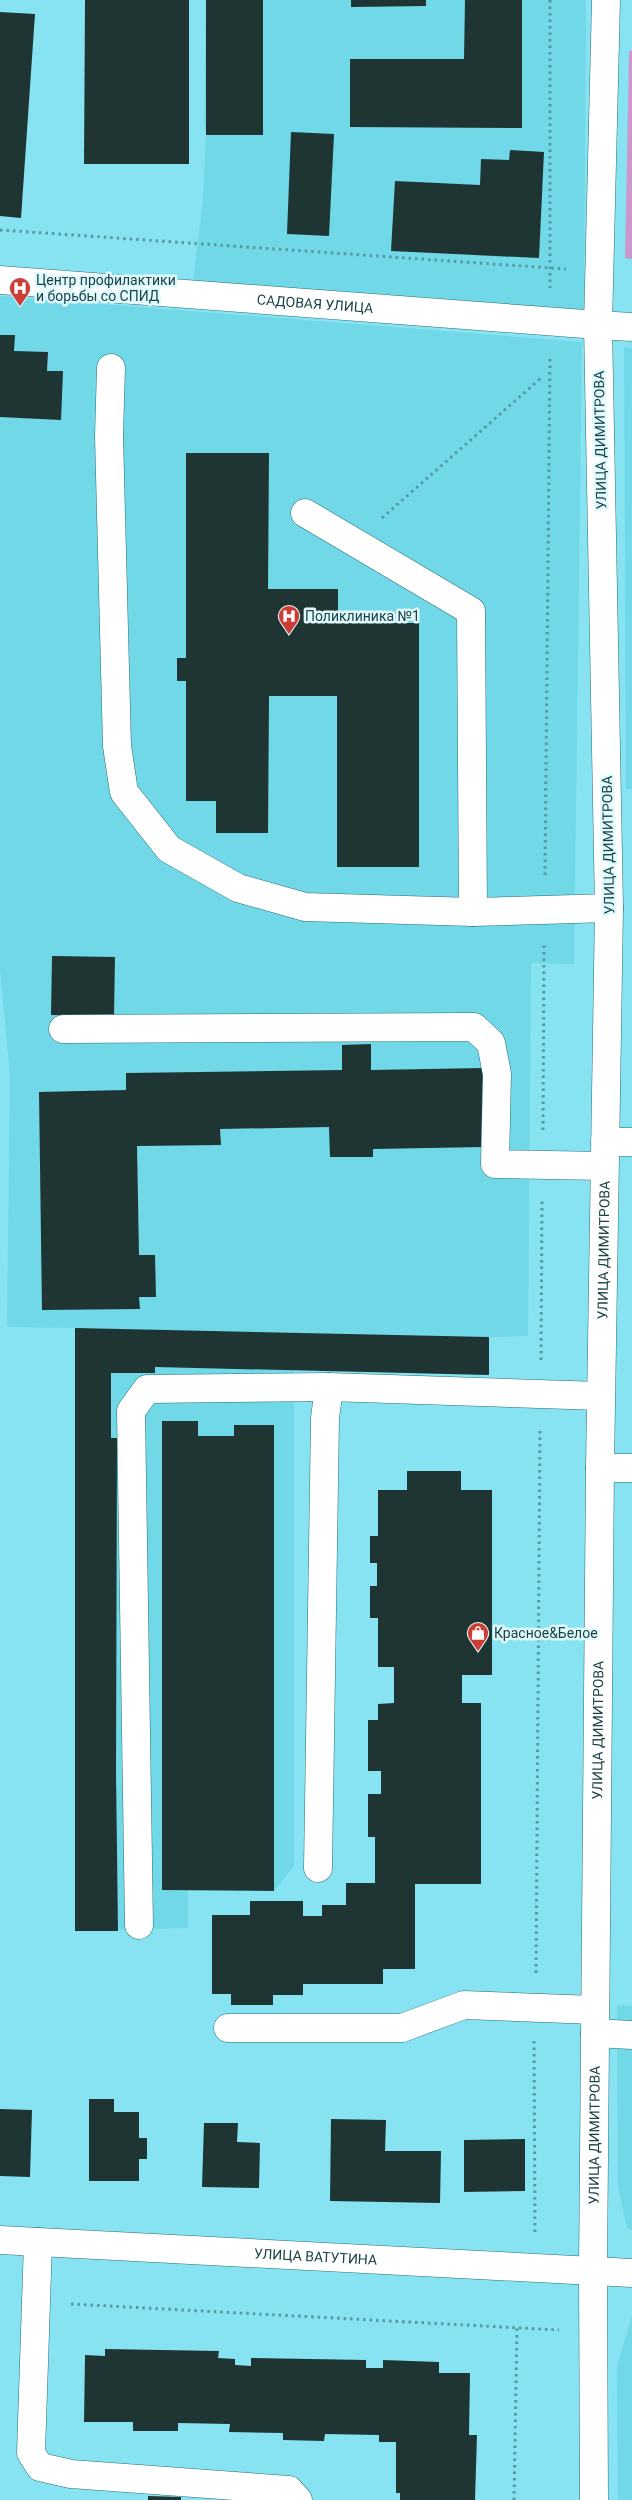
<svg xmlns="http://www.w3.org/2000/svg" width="632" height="2500" viewBox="0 0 632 2500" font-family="Roboto,sans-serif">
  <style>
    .built { fill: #70d8e6 }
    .green { fill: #cd97cb }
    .building { fill: #1e3533 }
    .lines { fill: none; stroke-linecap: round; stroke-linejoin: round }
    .minor-casing { stroke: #266f78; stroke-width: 29 }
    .major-casing { stroke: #266f78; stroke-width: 29 }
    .path { stroke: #5599a3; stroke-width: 3; stroke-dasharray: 2.5 4; stroke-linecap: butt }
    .minor { stroke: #fff; stroke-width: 28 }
    .major { stroke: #fff; stroke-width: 28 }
    .labels { text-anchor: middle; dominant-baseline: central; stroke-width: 5; stroke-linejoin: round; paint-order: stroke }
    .poi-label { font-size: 14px; fill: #1a4247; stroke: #dff9fd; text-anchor: start }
    .street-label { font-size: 14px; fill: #1a4247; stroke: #dff9fd }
  </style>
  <rect width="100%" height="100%" fill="#87e3f1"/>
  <g class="built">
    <path d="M206,0H586L584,312L193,283L203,199L206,135L204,121Z"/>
    <path d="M0,296L582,342L574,964L531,963L528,1336L489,1337V1375L294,1370V1866L274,1891L188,1890V1928L75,1931V1328L7,1327L10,1075L0,970Z"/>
    <path d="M624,347L632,348V789H626Z"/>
    <path d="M617,2005L632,2006V2230L627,2227L618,2188Z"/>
    <path d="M632,2316V2500H618L617,2366Z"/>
  </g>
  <path class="green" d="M632,50V259L625,258L629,52Z"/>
  <g class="building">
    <path d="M85,0H189V164H84Z"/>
    <rect x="206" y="0" width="57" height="135"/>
    <path d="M351,0H426V6L351,7Z"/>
    <path d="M465,0H522V128L350,127V59H464Z"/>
    <path d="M0,12L35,14L21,218L0,216Z"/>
    <path d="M291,132L334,134L329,236L287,234Z"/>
    <path d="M510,150L544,152L539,258L391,251L395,181L480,185L481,159L509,160Z"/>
    <path d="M0,335H15L14,351L48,352L47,371H63L61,420L0,417Z"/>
    <path d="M186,453H269L268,589H338V623H419V867H337V696H269L268,833H216V801H186V681H177V658H186Z"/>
    <path d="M52,956L115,957L114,1016L51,1015Z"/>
    <path d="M371,1044V1070L483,1068L484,1147L373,1149V1157H330L329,1127L220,1129L221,1145L137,1146L139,1255H155L156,1297H139L140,1309L42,1310L39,1092L126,1090V1073L342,1070V1045Z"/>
    <path d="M75,1328L489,1337V1375L155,1367V1373H111V1438H117L116,1772L118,1931H75Z"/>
    <path d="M162,1421H198V1436H234V1425H274V1891L162,1890Z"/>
    <path d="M407,1471H461V1490H492V1675H462V1703H481V1884H415V1969H383V1984H303V1995H273V2005H231V1994H212V1915H250V1901H303V1916H322V1905H346V1883H375V1837H368V1794H381V1771H368V1720H378V1704L394,1703V1667H378V1618H370V1586H377V1563H370V1536H378V1490H407Z"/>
    <path d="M89,2099H114V2112H139V2138H147V2159H139V2181H89Z"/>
    <path d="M0,2109L32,2110L30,2177L0,2176Z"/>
    <path d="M331,2119L386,2120L385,2151H441L440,2203L330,2201Z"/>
    <path d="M204,2123H238L237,2142L260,2143L259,2188L202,2187Z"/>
    <path d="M525,2139V2191L464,2192V2140Z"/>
    <path d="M105,2349L219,2351L218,2358L235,2359V2365L251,2366V2358L366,2360V2368H383V2360L439,2362V2373H470L469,2435H477L475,2500H400V2493H396V2442H379V2435L325,2434L324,2441L283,2440V2433L229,2432L230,2424L178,2423V2431H133V2422H84L85,2355L105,2356Z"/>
    <path d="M148,2496L181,2497V2500H148Z"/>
  </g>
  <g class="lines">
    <g class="minor-casing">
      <g id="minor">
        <path id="s1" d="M0,280L598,325"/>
        <path d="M111,368L109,436L117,746L124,792L169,849L238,888L305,907L473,912L609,908"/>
        <path d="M305,513L471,611L473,912"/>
        <path d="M63,1029L474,1027L491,1043L497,1074L495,1164L604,1166"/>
        <path d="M605,1142H632"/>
        <path d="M600,1468H632"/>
        <path d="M318,1868L325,1418L329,1387L600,1396"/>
        <path d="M139,1925L131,1411L147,1389L329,1387"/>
        <path d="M228,2028H402L464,2005L595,2010"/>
        <path d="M595,2033L632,2035"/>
        <path id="s2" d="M0,2240L632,2273"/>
        <path d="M38,2242L31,2453L40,2467L71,2474L289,2490L298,2500"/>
      </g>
    </g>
    <g class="major-casing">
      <g id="major">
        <path d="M598,325L632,327"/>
        <path id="s3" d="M594,2500L593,2271L600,1468L609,908L598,325L606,0"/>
      </g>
    </g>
    <g class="path">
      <path d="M550,0V288"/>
      <path d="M0,230L566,269"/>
      <path d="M382,518L541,378"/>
      <path d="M545,875L550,357"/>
      <path d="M543,1130L544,944"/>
      <path d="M541,1360L542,1199"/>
      <path d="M536,1973L540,1429"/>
      <path d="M534,2041L535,2235"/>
      <path d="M71,2304L559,2330"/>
      <path d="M514,2500L517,2327"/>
    </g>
    <use href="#minor" class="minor"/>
    <use href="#major" class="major"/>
  </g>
  <defs>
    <g id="hospital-pin" transform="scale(1.125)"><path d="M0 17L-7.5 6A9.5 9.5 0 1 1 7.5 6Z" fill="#cc3e35" stroke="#dff9fd"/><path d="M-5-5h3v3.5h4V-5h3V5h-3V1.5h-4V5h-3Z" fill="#fff"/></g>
    <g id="shop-pin" transform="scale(1.125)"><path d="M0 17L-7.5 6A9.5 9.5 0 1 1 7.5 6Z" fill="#cc3e35" stroke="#dff9fd"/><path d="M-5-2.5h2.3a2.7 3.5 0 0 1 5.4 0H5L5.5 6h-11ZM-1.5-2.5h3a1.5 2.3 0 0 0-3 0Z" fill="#fff"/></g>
  </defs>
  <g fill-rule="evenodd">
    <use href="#hospital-pin" x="20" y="288"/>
    <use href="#hospital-pin" x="289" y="616"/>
    <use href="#shop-pin" x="478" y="1633"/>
  </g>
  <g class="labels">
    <g class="poi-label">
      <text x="36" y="280">Центр профилактики<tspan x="36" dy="16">и борьбы со СПИД</tspan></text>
      <text x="305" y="616">Поликлиника №1</text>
      <text x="494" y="1633">Красное&amp;Белое</text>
    </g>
    <g class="street-label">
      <text stroke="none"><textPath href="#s1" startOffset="316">САДОВАЯ УЛИЦА</textPath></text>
      <text transform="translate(600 440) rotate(-91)">УЛИЦА ДИМИТРОВА</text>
      <text transform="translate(608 845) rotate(-91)">УЛИЦА ДИМИТРОВА</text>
      <text stroke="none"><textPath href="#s3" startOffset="1250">УЛИЦА ДИМИТРОВА</textPath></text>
      <text stroke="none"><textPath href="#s3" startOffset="770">УЛИЦА ДИМИТРОВА</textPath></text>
      <text stroke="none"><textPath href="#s3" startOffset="365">УЛИЦА ДИМИТРОВА</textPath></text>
      <text stroke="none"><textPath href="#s2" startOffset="316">УЛИЦА ВАТУТИНА</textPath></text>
    </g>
  </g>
</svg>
